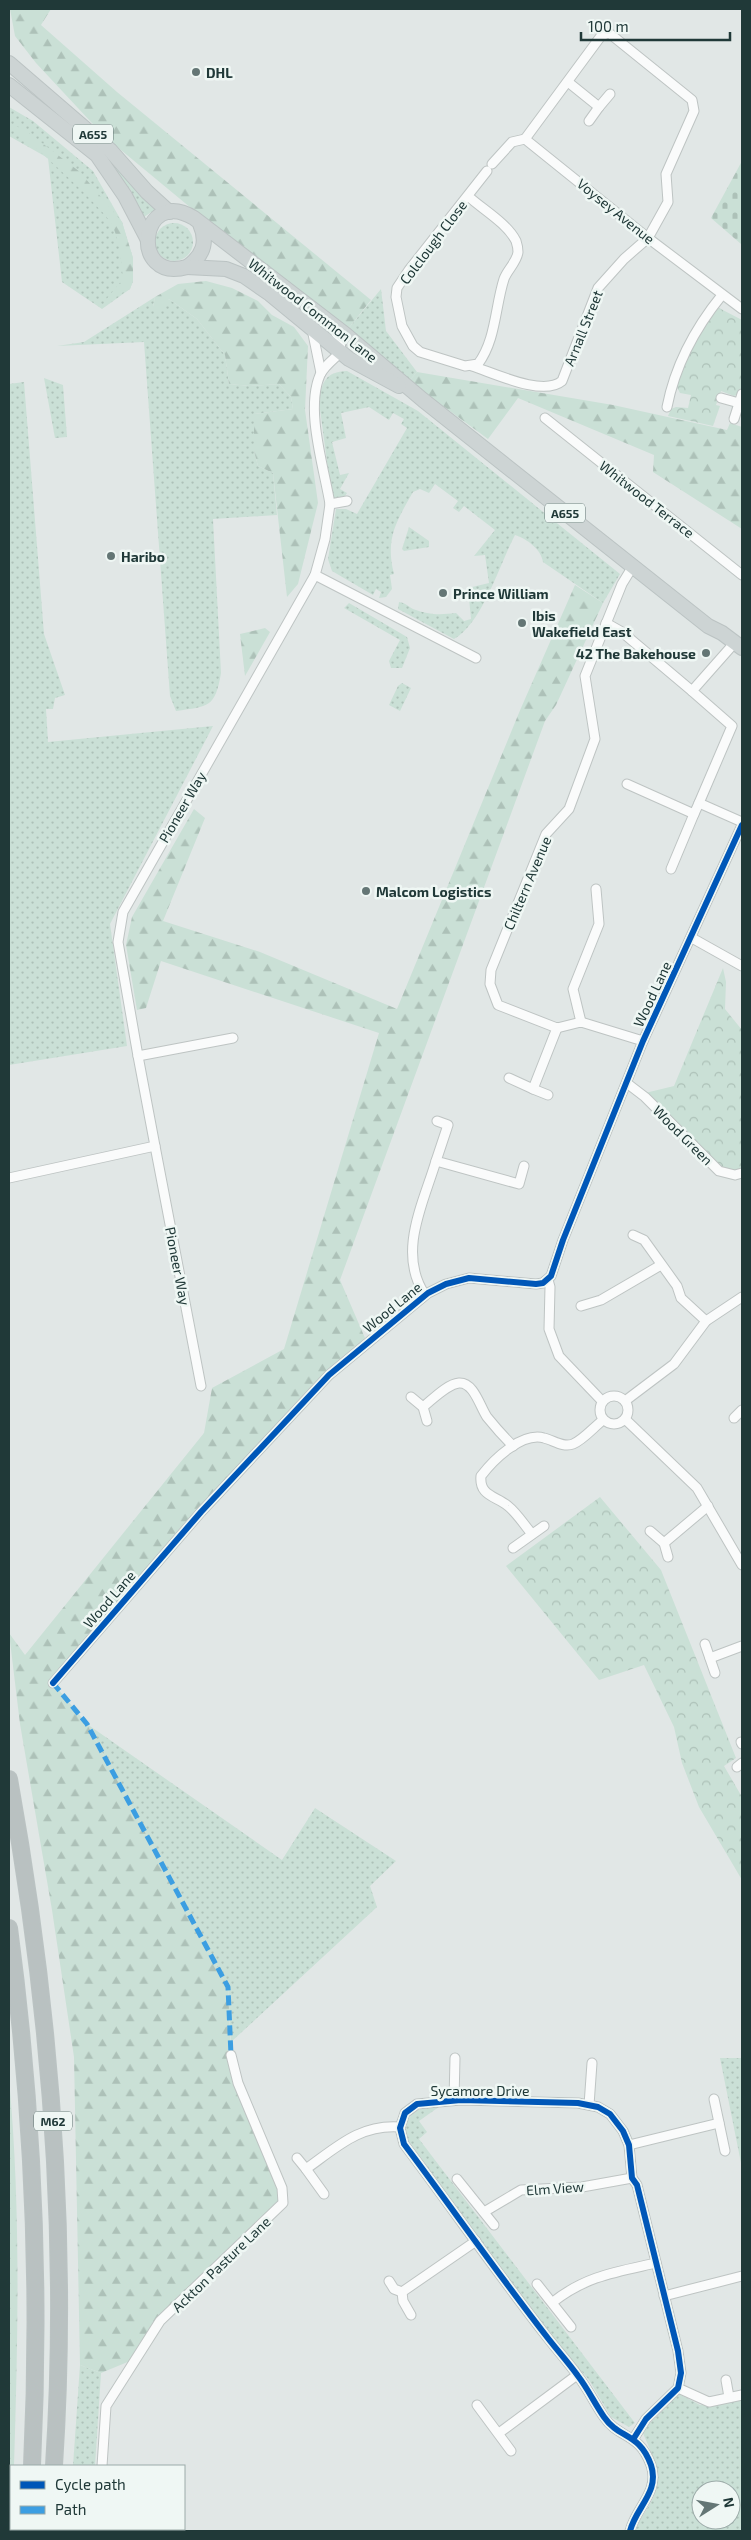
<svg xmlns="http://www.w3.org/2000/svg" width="751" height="2540" viewBox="0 0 751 2540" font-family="'Exo 2',sans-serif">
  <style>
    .grass { fill: url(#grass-dots); fill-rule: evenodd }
    .forest { fill: url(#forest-firs) }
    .cemetery { fill: url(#cemetery-stones) }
    .park { fill: url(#park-crowns) }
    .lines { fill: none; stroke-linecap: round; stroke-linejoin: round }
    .street-casing { stroke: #bec4c3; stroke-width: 11 }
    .primary-casing { stroke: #bbc3c3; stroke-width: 16 }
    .highway-casing { stroke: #bbc3c3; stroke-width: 18 }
    .street { stroke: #fafbfb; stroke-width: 9 }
    .primary { stroke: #cdd4d4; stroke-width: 14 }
    .highway { stroke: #b9c1c1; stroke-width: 16 }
    .quiet { stroke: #3c9ee2; stroke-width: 5; stroke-dasharray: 10 5; stroke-linecap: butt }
    .cycleway-casing { stroke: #eff7f4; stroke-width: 9 }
    .cycleway { stroke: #0057b8; stroke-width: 6 }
    .poi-dot { fill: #647675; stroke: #eff7f4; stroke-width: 2 }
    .labels { text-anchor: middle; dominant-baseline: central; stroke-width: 5; stroke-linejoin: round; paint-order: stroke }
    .shield { fill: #eff7f4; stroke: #5e7270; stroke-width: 1 }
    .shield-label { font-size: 12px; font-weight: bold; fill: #203938 }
    .poi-label { font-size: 14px; font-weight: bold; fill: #203938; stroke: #eff7f4; text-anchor: start }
    .street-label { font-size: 14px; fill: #203938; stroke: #eff7f4 }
  </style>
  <defs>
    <pattern id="grass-dots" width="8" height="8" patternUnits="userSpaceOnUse" patternTransform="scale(1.25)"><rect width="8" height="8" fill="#cae0d6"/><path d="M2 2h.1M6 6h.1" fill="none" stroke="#adc1b8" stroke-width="1.8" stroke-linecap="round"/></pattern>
    <pattern id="forest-firs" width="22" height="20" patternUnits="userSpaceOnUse" patternTransform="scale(1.25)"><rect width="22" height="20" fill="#cae0d6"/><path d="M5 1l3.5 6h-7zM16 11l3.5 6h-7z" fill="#adc1b8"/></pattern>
    <pattern id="cemetery-stones" width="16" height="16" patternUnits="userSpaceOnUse" patternTransform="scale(1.25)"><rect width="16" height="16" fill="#cae0d6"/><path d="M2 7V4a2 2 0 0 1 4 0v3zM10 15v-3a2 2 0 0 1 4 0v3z" fill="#adc1b8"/></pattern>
    <pattern id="park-crowns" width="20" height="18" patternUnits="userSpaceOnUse" patternTransform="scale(1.25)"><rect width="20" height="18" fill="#cae0d6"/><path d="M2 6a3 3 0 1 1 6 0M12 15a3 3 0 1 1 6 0" fill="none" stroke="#adc1b8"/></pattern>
  </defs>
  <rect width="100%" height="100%" fill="#e1e7e6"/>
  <g class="grass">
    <path d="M9,107L33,121L93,171L122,222L133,258V281L130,289L102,309L62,282L48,158L9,136Z"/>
    <path d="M102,148L156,209L144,217L131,191L100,151Z"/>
    <circle cx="174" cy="242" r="19"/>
    <path d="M381,289L386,331L417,372L409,381L348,329Z"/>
    <path d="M155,297L153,307L169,299L197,319L225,355L229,384L250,386L279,384L291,397L293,409L254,414V451L258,466L273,473L277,515L213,519L221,673C215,708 209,706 176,711L170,696L144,342L57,346L84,342Z"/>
    <path d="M347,371L418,411L620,574L603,603L543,562C541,549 527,539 515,535C499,565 483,622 454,639L398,609L399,602C405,603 408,606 413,609C429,615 440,615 456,613L464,621L471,619L468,588L489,583L485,555L474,556L495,530L464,506L459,512L453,508L458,501L435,484L429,493L420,489L413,492C396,522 385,539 394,574L390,575L392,589L386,597L379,598L381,592L376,589L373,595L332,571L328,559L336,509H346L357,514L407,428L401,424L404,419L393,413L389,420L369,407L341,413L346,438L332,442L340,475L349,473L340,489L347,493L345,496L332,499L319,402C322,382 325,372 347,371Z"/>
    <path d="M44,378L63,385L67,437L55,438Z"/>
    <path d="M24,382L44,634L65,695L55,698L53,709H46L48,742L213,726L110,924L127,1046L9,1065V384Z"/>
    <path d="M409,527L429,541V547L404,551L402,549Z"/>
    <path d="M349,603L407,637L410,648L402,668H391L389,661L400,640L344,608Z"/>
    <path d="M402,683L411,688L400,711L389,705L398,686Z"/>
    <path d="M87,1724L282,1860L315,1808L396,1861L370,1886L377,1907L231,2042L228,1987Z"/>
    <path d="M720,2058H742V2168Z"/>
    <path d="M443,2104L419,2121L427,2132L419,2139L635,2423L629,2427L611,2417L589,2380L545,2329L405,2136C407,2108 419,2108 443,2104Z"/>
    <path d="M80,2365L101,2373L95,2466H73Z"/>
    <path d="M679,2394L700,2405L742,2395V2531H635C639,2519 647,2511 652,2500C663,2476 652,2454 642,2431ZM701,2490H731V2520H701Z"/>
  </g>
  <g class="forest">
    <path d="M10,9H51L41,25L117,92L371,300L348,329L191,208L104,136L36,63L15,36Z"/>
    <path d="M9,123L25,130L80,172L122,222L133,258V281L130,289L104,302L123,279C121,260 120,240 111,223C102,207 25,135 9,128Z"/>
    <path d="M206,281L232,288L258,301L272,315L294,327L308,346L305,410L318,503L298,584L287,597L273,473L258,466L254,451V414L293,409L291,397L279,384L250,386L229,384L225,355L197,319L169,299L158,310L153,307L155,297L178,284Z"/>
    <path d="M417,372L613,405L727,430L730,423L742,427V529L653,472L654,455L518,398L488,439L409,381Z"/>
    <path d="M575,585L603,603L556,705L545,721L340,1280L365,1338L53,1683L87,1724L228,1987L231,2055L279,2184L281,2203L166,2316L130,2361L101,2373L80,2365L74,2057L52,1910L20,1724L9,1633L25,1655L204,1433L212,1388L284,1349L379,1033L161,961L146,1008L137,1010L126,945L132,917L194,809L205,818L163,921L260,952L397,1009L521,708Z"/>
    <path d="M265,628L270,632L245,676L240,634Z"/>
    <path d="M9,2079C21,2207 18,2338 14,2466H11V2476L9,2477Z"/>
  </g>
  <path class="cemetery" d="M742,161V242L741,244L711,218Z"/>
  <g class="park">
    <path d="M719,308L742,320L741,392L734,396L721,391L716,405L720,406L713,426L668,416L671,409L676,407L688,408L691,395L680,393L675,383C685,360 698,323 719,308Z"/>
    <path d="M723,968L726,982L725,1009L742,1030V1173L727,1174L641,1094L674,1086Z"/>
    <path d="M600,1497L661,1570L736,1758L724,1766L742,1797V1880L699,1807L682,1763L674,1727L644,1665L599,1680L506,1566Z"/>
  </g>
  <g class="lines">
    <g class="street-casing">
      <g id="street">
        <path d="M568,82L599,107L610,94"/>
        <path d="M589,121L599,107"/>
        <path d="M492,164L512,142L525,139L648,238L742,309"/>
        <path d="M468,196C482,209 507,223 516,241C517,244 518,248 518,252C517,262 507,270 504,279C495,307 496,340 478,364L465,366L420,352L413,346L402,326L396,297L397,288L409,270L487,171"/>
        <path d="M333,328L340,340L341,352C334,359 324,366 320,375C305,410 324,467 330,504L347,501"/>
        <path d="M312,329L321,373"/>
        <path d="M472,366C494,373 543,397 562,381L598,288L624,259L648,238L668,202L666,174L694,111L692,100L609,33L601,36L525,139"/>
        <path d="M721,398L739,403"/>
        <path d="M667,407C675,366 696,327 722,295"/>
        <path d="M545,418L742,575"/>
        <path d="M734,419L742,394"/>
        <path d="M330,504L325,539L315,575L476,658"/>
        <path d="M633,566L622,584L585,676L595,739L569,809L546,834L491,970L490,984L498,1005L557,1028L581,1022L643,1041"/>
        <path d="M606,623L622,632L692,691L730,648"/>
        <path d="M692,691L732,726L699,803L742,822"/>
        <path d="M627,784L694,814L699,803"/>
        <path d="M671,869L694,814"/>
        <path d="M692,938L742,966"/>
        <path d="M581,1022L573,989L599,924L596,889"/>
        <path d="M233,1038L138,1056L118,942L123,912L315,575"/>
        <path d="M509,1078L533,1089L557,1028"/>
        <path d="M628,1084L645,1097L719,1171L735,1175L742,1173"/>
        <path d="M533,1089L548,1095"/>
        <path d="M437,1121L448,1125L436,1161L519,1184L524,1166"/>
        <path d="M155,1146L201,1386"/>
        <path d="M9,1178L155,1146L138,1056"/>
        <path d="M633,1235L644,1240L677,1286L681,1298L706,1321"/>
        <path d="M548,1280L550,1287L549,1329L559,1356L602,1401"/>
        <path d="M425,1295C397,1253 423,1204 436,1161"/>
        <path d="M581,1306L601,1300L661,1265"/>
        <circle cx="614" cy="1410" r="14"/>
        <path d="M411,1397L423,1407L427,1421"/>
        <path d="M625,1401L674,1364L706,1321L742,1297"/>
        <path d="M423,1407C432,1400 447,1384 459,1383C474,1382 480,1407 487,1417C495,1427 504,1437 513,1446"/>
        <path d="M734,1418L742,1410"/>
        <path d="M625,1419L697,1488L742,1565"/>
        <path d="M650,1531L664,1543L668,1557"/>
        <path d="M532,1534C525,1526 517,1513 508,1506C496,1496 479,1496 481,1476C494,1459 522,1432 544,1438C553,1440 563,1448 573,1444C583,1440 594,1427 603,1420"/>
        <path d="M664,1543L708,1506"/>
        <path d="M513,1548L544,1526"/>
        <path d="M705,1644L715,1673"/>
        <path d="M710,1658L742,1646"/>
        <path d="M53,1683L201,1512L329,1375L428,1293L446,1284L469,1278L536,1284L543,1283L551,1276L563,1240L643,1041L742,825"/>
        <path d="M741,1742L742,1744"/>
        <path d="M737,1767L742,1763"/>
        <path d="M714,2099L725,2151"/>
        <path d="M454,2100L455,2058"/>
        <path d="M589,2105L592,2063"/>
        <path d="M629,2145L719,2123"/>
        <path d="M297,2158L306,2169C337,2147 360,2124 400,2127"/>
        <path d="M306,2169L324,2194"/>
        <path d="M457,2179L494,2225"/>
        <path d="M484,2212L521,2190L582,2187L632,2178"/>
        <path d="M389,2281L394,2289L402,2292"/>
        <path d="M537,2284L571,2327"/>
        <path d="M402,2292L476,2241"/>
        <path d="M402,2292L403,2301L411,2315"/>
        <path d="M664,2296L742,2276"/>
        <path d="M553,2302C586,2276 616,2272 656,2263"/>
        <path d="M726,2380L729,2397"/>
        <path d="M678,2388L709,2402L742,2395"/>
        <path d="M477,2405L511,2451"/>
        <path d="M499,2433L577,2375"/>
        <path d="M102,2466L106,2406L160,2321L283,2203L282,2188L238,2083L231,2055"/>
        <path d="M98,2531V2529"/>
        <path d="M630,2531C636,2507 660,2492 651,2465C639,2432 619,2439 604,2417C595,2404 588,2389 578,2376C568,2362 557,2350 547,2337C498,2274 452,2208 404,2144L400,2128L405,2113L417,2104L461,2100L578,2103L598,2107L610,2114L623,2131L629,2145L632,2178L637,2185L678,2351L681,2373L678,2388L646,2419L634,2438"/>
      </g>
    </g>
    <g class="primary-casing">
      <g id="primary">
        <path d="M9,63L110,150L147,192L169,212"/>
        <path d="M9,85L97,155L125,196L147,238"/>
        <path d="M200,224C208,242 203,256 187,267C129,284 139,185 194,218L345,334L423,400L708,626L722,633L742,648"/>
        <path d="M187,267L226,269L244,276L270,294L349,359L399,386"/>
      </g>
    </g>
    <g class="highway-casing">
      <g id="highway">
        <path d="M9,1779C50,2005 69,2236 54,2466"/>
        <path d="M9,1928C33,2108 41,2284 32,2466"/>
        <path d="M26,2531V2529"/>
        <path d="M49,2531V2529"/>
      </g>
    </g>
    <use href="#street" class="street"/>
    <use href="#primary" class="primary"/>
    <use href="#highway" class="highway"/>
    <path class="quiet" d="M53,1683L87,1724L228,1987L231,2055"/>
    <g class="cycleway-casing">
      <g id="cycleway">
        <path d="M53,1683L201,1512L329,1375L428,1293L446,1284L469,1278L536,1284L543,1283L551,1276L563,1240L643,1041L742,825"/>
        <path d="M630,2531C636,2507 660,2492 651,2465C639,2432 619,2439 604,2417C595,2404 588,2389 578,2376C568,2362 557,2350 547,2337C498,2274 452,2208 404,2144L400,2128L405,2113L417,2104L461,2100L578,2103L598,2107L610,2114L623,2131L629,2145L632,2178L637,2185L678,2351L681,2373L678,2388L646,2419L634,2438"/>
      </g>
    </g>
    <use href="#cycleway" class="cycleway"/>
  </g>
  <g class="poi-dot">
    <circle cx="196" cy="72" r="5"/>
    <circle cx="111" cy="556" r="5"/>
    <circle cx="443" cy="593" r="5"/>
    <circle cx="522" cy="623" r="5"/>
    <circle cx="706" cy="653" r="5"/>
    <circle cx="366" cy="891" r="5"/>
  </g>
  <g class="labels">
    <g class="shield">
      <rect x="73" y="124.5" width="40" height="19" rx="4"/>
      <rect x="545" y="503.5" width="40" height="19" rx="4"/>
      <rect x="34" y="2111.5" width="38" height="19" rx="4"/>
    </g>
    <g class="shield-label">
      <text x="93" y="134">A655</text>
      <text x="565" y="513">A655</text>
      <text x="53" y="2121">M62</text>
    </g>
    <g class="poi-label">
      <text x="206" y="72">DHL</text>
      <text x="121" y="556">Haribo</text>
      <text x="453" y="593">Prince William</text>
      <text x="532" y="615">Ibis<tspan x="532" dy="16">Wakefield East</tspan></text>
      <text x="696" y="653" text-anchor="end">42 The Bakehouse</text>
      <text x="376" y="891">Malcom Logistics</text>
    </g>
    <g class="street-label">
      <text transform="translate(616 211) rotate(39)">Voysey Avenue</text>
      <text transform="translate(433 242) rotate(-53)">Colclough Close</text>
      <text transform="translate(313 310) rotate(38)">Whitwood Common Lane</text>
      <text transform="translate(583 328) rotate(-68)">Arnall Street</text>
      <text transform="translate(647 499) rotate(38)">Whitwood Terrace</text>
      <text transform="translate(182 807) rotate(-60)">Pioneer Way</text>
      <text transform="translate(527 883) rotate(-67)">Chiltern Avenue</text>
      <text transform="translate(652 994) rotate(-65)">Wood Lane</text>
      <text transform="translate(683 1135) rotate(45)">Wood Green</text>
      <text transform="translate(178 1266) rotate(79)">Pioneer Way</text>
      <text transform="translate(392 1307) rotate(-39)">Wood Lane</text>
      <text transform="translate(109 1599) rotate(-49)">Wood Lane</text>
      <text x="480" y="2090">Sycamore Drive</text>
      <text transform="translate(555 2188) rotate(-4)">Elm View</text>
      <text transform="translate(221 2264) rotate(-44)">Ackton Pasture Lane</text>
    </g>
  </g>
  <rect width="751" height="2540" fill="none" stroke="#203938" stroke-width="20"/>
  <rect x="10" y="2465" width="175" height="65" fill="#eff7f4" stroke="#9caba9"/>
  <rect x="20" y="2481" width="25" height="8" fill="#0057b8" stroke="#9caba9"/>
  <text x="55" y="2490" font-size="15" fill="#203938">Cycle path</text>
  <rect x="20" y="2506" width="25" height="8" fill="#3c9ee2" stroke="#9caba9"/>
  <text x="55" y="2515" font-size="15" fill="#203938">Path</text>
  <g transform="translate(716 2505) rotate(79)"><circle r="24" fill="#eff7f4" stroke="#9caba9"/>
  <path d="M0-4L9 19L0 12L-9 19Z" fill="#647675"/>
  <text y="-8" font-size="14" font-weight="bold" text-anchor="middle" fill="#203938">N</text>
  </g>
  <path d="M581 32v8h149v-8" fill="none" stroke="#203938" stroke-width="2.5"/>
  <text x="588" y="32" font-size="15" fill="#203938" stroke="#eff7f4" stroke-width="4" paint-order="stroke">100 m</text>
</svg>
